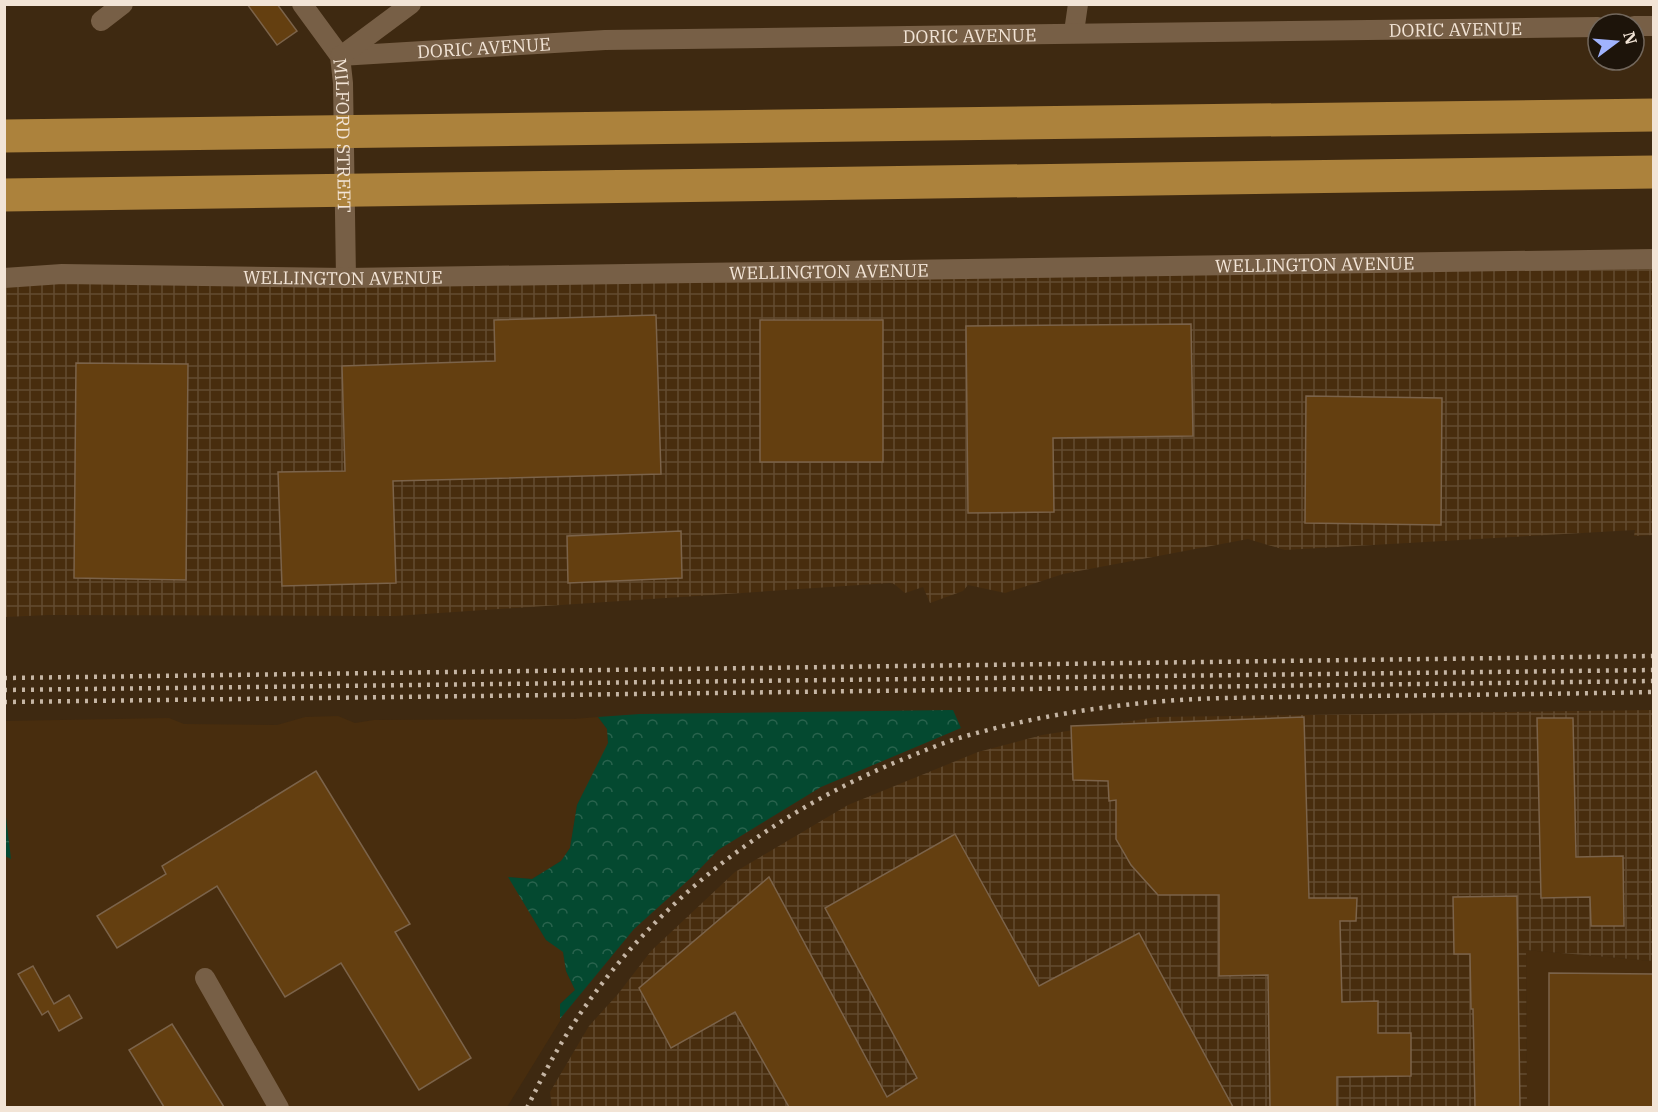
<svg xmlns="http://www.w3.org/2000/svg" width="1658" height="1112" viewBox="0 0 1658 1112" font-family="'IBM Plex Serif',serif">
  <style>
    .built { fill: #482d0e }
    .industrial { fill: url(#industrial-grid) }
    .forest { fill: url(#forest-crowns) }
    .building { fill: #643f10; stroke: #7b634a; stroke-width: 1.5 }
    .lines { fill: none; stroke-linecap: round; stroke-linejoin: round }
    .minor { stroke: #775f46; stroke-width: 20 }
    .motorway { stroke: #ac823c; stroke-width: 33 }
    .rail { stroke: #c5b5a4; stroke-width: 4.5; stroke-dasharray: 3 6; stroke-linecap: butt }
    .labels { text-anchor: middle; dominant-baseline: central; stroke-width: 6; stroke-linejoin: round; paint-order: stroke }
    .street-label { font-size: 18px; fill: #f2e4d6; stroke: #1d140a }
  </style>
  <defs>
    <pattern id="industrial-grid" width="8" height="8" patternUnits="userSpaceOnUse" patternTransform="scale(1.5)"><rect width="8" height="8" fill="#482d0e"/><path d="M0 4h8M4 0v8" fill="none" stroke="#634b30"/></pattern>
    <pattern id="forest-crowns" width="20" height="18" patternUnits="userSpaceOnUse" patternTransform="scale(1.5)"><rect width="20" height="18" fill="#044930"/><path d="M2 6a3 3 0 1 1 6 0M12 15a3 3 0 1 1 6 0" fill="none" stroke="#29634d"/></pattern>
  </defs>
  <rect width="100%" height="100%" fill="#3e2911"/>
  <g class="built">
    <path d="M338,716L355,723L374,720L574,719L598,717L607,729L608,742L606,750L577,805L570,848L561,861L532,879L509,877L546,940L563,951L566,971L575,990L560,1004V1021L507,1107H5L4,856L10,858L4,811L5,721L169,718L184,724L277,725L305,717Z"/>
    <path d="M1526,950L1653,961V1107H1527Z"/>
  </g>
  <g class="industrial">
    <path d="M1653,260V535L1634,536L1635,530L1285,550L1248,539L1063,574L1005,593L968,585L963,591L930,603L923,587L905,593L894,584L890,583L395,616L48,615L5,617L4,282Z"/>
    <path d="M1653,710V961L1526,950L1527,1107L552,1108L550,1092L589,1026L618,994L651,951L735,872L848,805L978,752L1042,735L1157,717Z"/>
  </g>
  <g class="forest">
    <path d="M953,710L961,728L821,787L718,850L694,875L634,929L560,1019V1004L575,990L566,971L563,952L546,940L508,877L532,879L561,861L570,848L577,805L608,743L607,729L598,717L640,714Z"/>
    <path d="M5,811L6,817L11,859L5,856Z"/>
  </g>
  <g class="building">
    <path d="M247,4H277L297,31L277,45Z"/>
    <path d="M656,315L661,474L393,481L396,583L282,586L278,472L345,471L342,366L495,361L494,320Z"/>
    <rect x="760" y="320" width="123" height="142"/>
    <path d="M1191,324L1193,436L1053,438L1054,512L968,513L966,326Z"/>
    <path d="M76,363L188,364L186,580L74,578Z"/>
    <path d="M1306,396L1442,398L1441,525L1305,523Z"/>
    <path d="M681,531L682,578L568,583L567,536Z"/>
    <path d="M1304,717L1309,898H1357L1356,921H1340L1342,1002L1378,1001V1033H1411V1076L1337,1077V1107H1270L1268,975L1219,976V895H1158L1131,865L1116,839V800L1109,801L1108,781L1073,780L1071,726Z"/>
    <path d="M1537,718H1573L1576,857L1623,856L1624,926H1591L1590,897L1541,898Z"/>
    <path d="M316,771L410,924L395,932L471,1058L419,1090L341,963L285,997L217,886L117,948L97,916L166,874L162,866Z"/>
    <path d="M955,834L1039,986L1139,933L1233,1107H789L735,1012L671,1048L639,988L769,877L887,1097L917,1078L825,908Z"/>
    <path d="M1517,896L1520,1107H1475L1473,1009H1471L1470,954H1454L1453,897Z"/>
    <path d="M33,966L54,1004L69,995L82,1018L59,1031L48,1011L42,1015L18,974Z"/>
    <path d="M1549,973L1653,974V1107H1549Z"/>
    <path d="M172,1024L224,1107H164L129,1050Z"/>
  </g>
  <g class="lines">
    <g class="minor">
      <path id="s1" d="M302,4L340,56L343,83L346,278"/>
      <path d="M101,21L123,4"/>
      <path d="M1634,26H1654"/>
      <path d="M1074,32L1078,4"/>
      <path id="s2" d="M340,56L605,40L1598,27"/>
      <path d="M341,56L411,4"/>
      <path id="s3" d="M4,278L62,274L346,278L1654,259"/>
      <path d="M205,978L279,1108"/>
    </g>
    <g class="motorway">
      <path d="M4,136L1654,115"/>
      <path d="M4,195L1654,172"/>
    </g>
    <g class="rail">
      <path d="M4,678L1654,656"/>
      <path d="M4,690L1654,670"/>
      <path d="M4,702L1654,681"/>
      <path d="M527,1108C541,1079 556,1050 574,1023C653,902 773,811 906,758C928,749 950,740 973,734C1045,714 1121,703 1196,699C1249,697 1303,697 1357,696C1456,695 1555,694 1654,692"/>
    </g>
  </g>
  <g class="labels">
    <g class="street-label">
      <text stroke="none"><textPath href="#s2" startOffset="1116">DORIC AVENUE</textPath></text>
      <text stroke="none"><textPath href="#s2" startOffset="630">DORIC AVENUE</textPath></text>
      <text stroke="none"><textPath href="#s2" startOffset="144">DORIC AVENUE</textPath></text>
      <text stroke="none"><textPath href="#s1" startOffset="144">MILFORD STREET</textPath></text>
      <text stroke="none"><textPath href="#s3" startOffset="1311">WELLINGTON AVENUE</textPath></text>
      <text stroke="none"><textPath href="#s3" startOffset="825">WELLINGTON AVENUE</textPath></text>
      <text stroke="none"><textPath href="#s3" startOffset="339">WELLINGTON AVENUE</textPath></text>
    </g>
  </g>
  <rect width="1658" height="1112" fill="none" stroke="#f2e4d6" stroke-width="12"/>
  <g transform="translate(1616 42) rotate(74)"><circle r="28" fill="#1d140a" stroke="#72675c" stroke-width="1.5"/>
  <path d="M0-4.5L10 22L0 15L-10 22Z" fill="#a0b3fd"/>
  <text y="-9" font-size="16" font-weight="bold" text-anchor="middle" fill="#f2e4d6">N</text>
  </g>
</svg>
